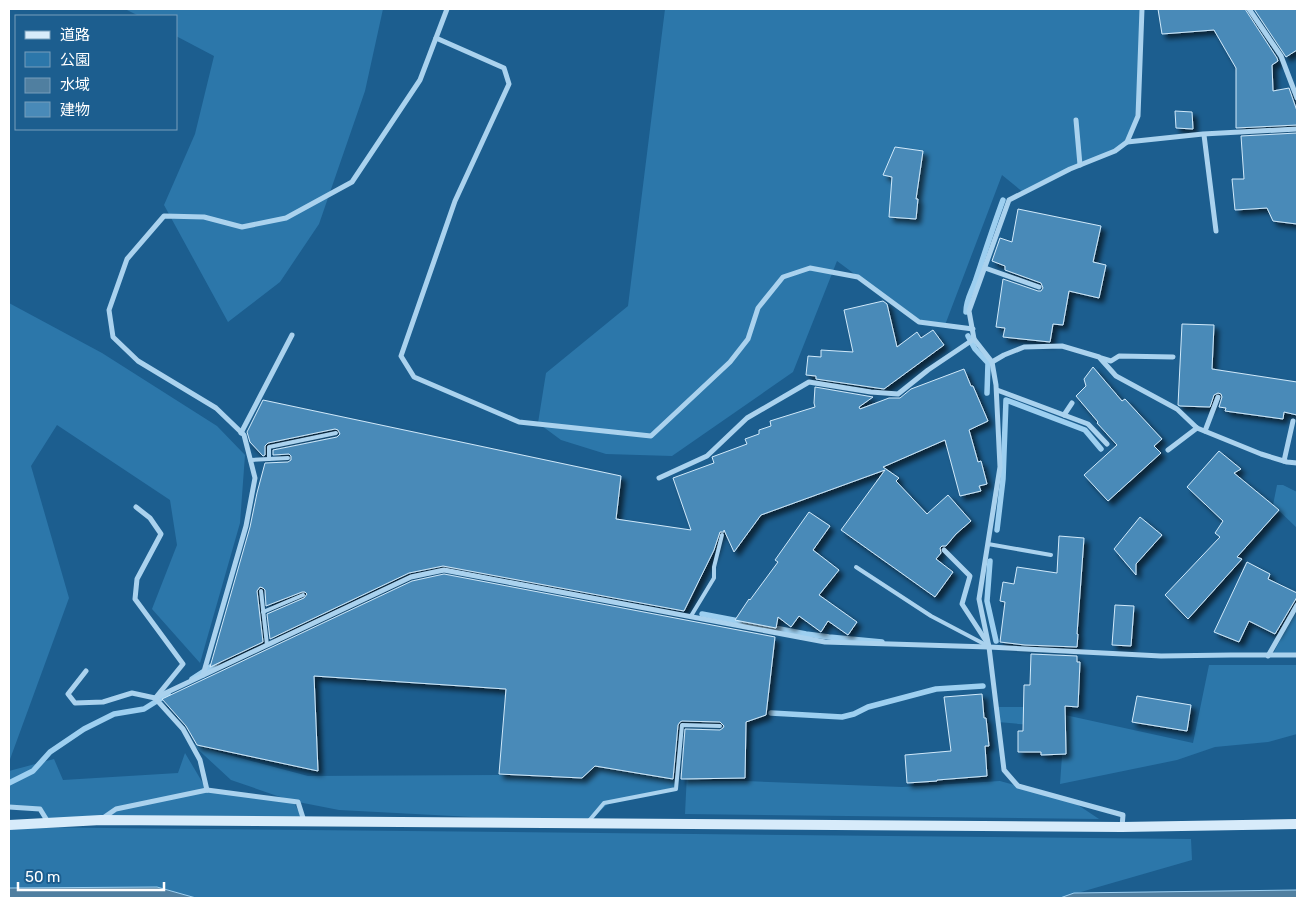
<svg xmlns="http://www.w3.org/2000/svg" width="1306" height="907" viewBox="0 0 1306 907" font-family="Rubik,'Noto Sans JP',sans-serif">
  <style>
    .green { fill: #2c77aa }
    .water { fill: #507fa0; stroke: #9dcff0 }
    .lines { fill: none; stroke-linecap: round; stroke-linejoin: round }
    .stream { stroke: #9dcff0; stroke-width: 5.5 }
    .building { fill: #498ab8; stroke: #d0e9fa; filter: url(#shadow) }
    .lane { stroke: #aad2ee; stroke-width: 4 }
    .street { stroke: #aad2ee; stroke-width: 5 }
    .secondary { stroke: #d7ebfa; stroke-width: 10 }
  </style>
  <defs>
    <filter id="shadow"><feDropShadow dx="4.5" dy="4.5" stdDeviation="2.5" flood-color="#0009"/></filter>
  </defs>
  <rect width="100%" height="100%" fill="#1c5e8f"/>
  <g class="green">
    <path d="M125,9H383L365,91L319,224L280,282L228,322L164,205L195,134L214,56L176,36V16H139Z"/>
    <path d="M665,9H1026L1028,10V9H1142L1138,113L1127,142L1119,148L1024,193L1002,175L945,325L919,322L837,261L793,372L672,456L606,454L561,440L538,423L546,373L628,306Z"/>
    <path d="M9,303L102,353L217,426L245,455L240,523L200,663L152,609L177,545L170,500L57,425L31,466L69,598L9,762Z"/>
    <path d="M1277,485H1283L1297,492V528L1273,505Z"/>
    <path d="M1297,607V653L1273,654Z"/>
    <path d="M1209,665H1297V734L1268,742L1215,747L1177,760L1060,784L1064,728L998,722L996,707H1063L1065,715L1193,743Z"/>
    <path d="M191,743L218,752L308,776L499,775L584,779L595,766L677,779L676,789L610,802L587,823L339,810L293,801L304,821L48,823L40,809L9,807V771L54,759L63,780L178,773L185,753L207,790L289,800L231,780Z"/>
    <path d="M687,773L701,781H745L902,787L1000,781L1072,801L1099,819L685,814Z"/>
    <path d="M9,827L1191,839L1192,860L1060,898H196L157,887L9,888Z"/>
  </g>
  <g class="water">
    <path d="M157,887L196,898H9V888Z"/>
    <path d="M1297,890V898H1060L1074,893Z"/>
  </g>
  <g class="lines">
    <g class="stream">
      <path d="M966,312C966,300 971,293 975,282C984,255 993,227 1003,200"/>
      <path d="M968,336L975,349L988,363L987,393"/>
      <path d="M997,530L1003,479L1006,400L1085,430L1101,449"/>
      <path d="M990,561L987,601L996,641"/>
      <path d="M702,614L806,634L829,637L882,642"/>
      <path d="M192,679L218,662"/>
      <path d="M771,713L842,717L854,714L868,707L936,689L983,686"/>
      <path d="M9,783L33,771L50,752L84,729L114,714L144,709L168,694"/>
    </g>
  </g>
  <g class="building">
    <path d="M1158,9H1245L1277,58L1278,61L1272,65L1273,91L1289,88L1297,111V125L1236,128V68L1214,30L1162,34Z"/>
    <path d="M1254,9H1297V50L1286,57Z"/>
    <path d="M1175,111L1192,112L1193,129L1176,128Z"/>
    <path d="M1297,133V224L1273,221L1267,208L1235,210L1232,179H1244L1241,136Z"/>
    <path d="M895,147L923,151L916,199H918L916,219L889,217L892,177L883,175Z"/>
    <path d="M1018,209L1101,226L1093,262L1106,265L1099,298L1069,291L1063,325L1053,324L1050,342L1003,337L1005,328L996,327L1003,279L1038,291H1041L1043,288L1041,283L1005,270V266L992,261L1000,238L1012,242Z"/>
    <path d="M883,301L887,304L897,347L917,332L921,338L933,330L944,345L884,389L816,379V376L806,375L808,356L821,357V350L853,352L844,310Z"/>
    <path d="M1182,324L1214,325L1212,369L1297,382V415L1284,412L1283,419L1225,411L1226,408L1219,407L1222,397L1221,394L1218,393L1214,395L1210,407L1180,406L1178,405Z"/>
    <path d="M1093,367L1122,401L1125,399L1162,439L1154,446L1161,453L1108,501L1084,475L1117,445L1097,423L1098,422L1076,396L1086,386L1084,379Z"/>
    <path d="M964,369L971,386H973L988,421L969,430L978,462L981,461L987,484L979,486L981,491L960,496L945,440L883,467L899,478L896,481L927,514L948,495L971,521L956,534L946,546H942L940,548L941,553L936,559L953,572L935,597L841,530L885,470L761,515L734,552L724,530V532H720L714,550L684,611L443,566L409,573L270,639L267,614L304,598L307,594L305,592H302L266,606L265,590L263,588L260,587L257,591L263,642L210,667L250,527L257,493L265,463L288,462L291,460V456L289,454L273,455V450L337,437L340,434L338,430L335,429L268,443L265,446V455L263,456L250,442L247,432L263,400L621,476L616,519L691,530L673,478L714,463L712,457L747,444L745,439L759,434V430L771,426L770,421L815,407L814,403L815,387L873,397L859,407L860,409L889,398H900L911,389Z"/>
    <path d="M1219,451L1241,469L1234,473L1279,510L1237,557L1242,559L1188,619L1165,595L1220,537L1215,533L1223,521L1187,487Z"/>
    <path d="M809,512L830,526L813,550L839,570L819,595L857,622L848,635L828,621L821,632L799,616L791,627L778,617L776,628L735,620L749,599L750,600L778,562L775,560Z"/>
    <path d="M1140,517L1162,535L1136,564V575L1114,549Z"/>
    <path d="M1059,536L1084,538L1077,634H1078L1077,647L1025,645L1000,642L1005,602L1000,601L1003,582L1014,584L1017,567L1057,573Z"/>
    <path d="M1247,562L1270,574L1268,579L1297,593V597L1275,634L1249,621L1239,642L1214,632Z"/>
    <path d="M444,574L775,637L766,715L746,722L745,778L681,779L685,729L720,730L723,728L724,726L720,722L682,721L680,722L678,725L673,779L595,766L582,778L499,774L506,689L314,676L318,771L197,745L186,726L162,699L412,581Z"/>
    <path d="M1115,605L1134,606L1131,646L1112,645Z"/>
    <path d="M1031,654L1077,656V662H1080L1078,707L1065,706L1066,754L1041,755V752H1018V731H1023L1024,685H1030Z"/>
    <path d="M982,694L984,718H986L989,746H985L987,776L937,780V781L907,783L905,755L951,751L944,697Z"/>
    <path d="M1137,696L1191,705L1187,731L1132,722Z"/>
  </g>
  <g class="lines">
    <g class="lane">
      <path d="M269,459V447L336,433"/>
      <path d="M250,460L288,458"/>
      <path d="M988,544L1051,555"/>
      <path d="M856,567L931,616L988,646"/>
      <path d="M261,591L267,645"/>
      <path d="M263,612L303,595"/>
      <path d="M691,616L714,578V567L722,535"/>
      <path d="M588,822L604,803L676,789L682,725L720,726"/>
    </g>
    <g class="street">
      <path d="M1249,9L1281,56L1297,98"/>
      <path d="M436,38L504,68L509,84L455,201L401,356L414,377L519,422L651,436L730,362L748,339L758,308L783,277L810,268L858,277L919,322L973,329"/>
      <path d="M1076,120L1080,165"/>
      <path d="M1204,135L1216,231"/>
      <path d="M1127,142L1203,134L1297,129"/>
      <path d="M985,268L1039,287"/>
      <path d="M1101,358L1111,361L1119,356L1173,357"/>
      <path d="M992,362L1004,355L1024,347L1062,346L1099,357L1116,376L1177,409L1197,428L1261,454L1287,462L1297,463"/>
      <path d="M997,390L1088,424L1107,444"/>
      <path d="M1064,415L1072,403"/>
      <path d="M1205,431L1218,397"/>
      <path d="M241,433L292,335"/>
      <path d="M1168,450L1197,428"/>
      <path d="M1284,461L1293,421"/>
      <path d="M659,478L707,456L747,418L809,382L871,392L898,394L928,370L974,339"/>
      <path d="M136,507L150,518L161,534L137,579L135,599L183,664L157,696"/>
      <path d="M944,550L970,576L962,604L988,644"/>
      <path d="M1268,656L1297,605"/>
      <path d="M86,671L68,694L75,703L103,702L132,693L155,698L183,729L200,760L207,790"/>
      <path d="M203,675L246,526L255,478L244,435L216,408L138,361L113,337L109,310L127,259L164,216L204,217L242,227L286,218L352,182L420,80L447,9"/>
      <path d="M155,698L411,577L444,570L825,642L989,647L1161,656L1231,655H1297"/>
      <path d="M9,807L40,809L48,822"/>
      <path d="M103,818L116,809L207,790L298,802L304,821"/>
      <path d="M1122,827L1123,815L1018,786L1004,770L989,647L979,599L1000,467L996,385L992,362L974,339L969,311L1009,200L1070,169L1115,151L1127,142L1138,116L1142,9"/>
    </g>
    <path class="secondary" d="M9,825L101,820L1122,827L1297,824"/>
  </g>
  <rect width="1306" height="907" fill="none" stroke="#ffffff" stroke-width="20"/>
  <rect x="15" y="15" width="162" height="115" fill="#1c5e8f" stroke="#779ebc"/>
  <rect x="25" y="31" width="25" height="8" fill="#d7ebfa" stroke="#779ebc"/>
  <text x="60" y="40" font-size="15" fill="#ffffff">道路</text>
  <rect x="25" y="52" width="25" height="15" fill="#2c77aa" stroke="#779ebc"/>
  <text x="60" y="65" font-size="15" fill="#ffffff">公園</text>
  <rect x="25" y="78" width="25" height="15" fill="#507fa0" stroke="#779ebc"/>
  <text x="60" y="90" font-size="15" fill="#ffffff">水域</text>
  <rect x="25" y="102" width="25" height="15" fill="#498ab8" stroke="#779ebc"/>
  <text x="60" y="115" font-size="15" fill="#ffffff">建物</text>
  <path d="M18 882v8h146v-8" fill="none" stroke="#ffffff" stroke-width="2.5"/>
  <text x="25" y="882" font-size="15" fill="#ffffff" stroke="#1c5e8f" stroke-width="4" paint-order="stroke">50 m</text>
</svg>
